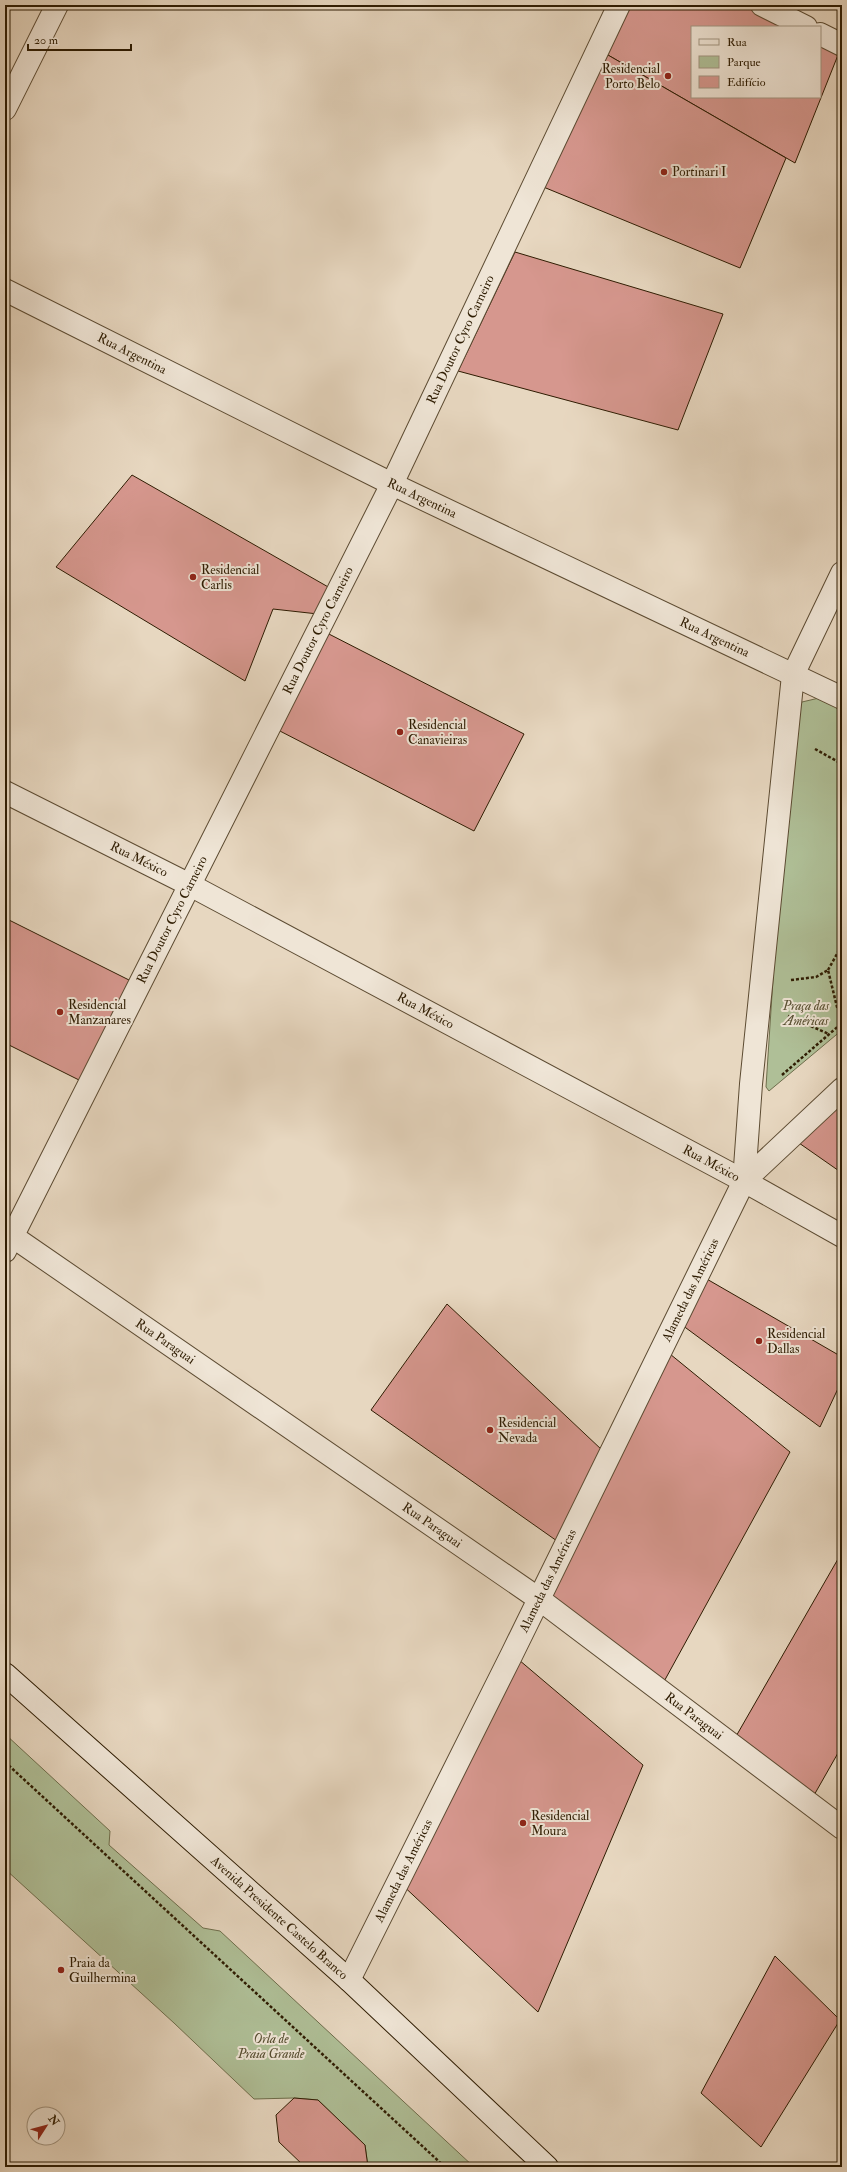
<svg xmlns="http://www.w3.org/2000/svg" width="847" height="2172" viewBox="0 0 847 2172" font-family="'IM FELL Double Pica',serif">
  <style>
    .green { fill: #afbf97; stroke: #6e6e4c }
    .building { fill: #d6978e; stroke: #2e1c02 }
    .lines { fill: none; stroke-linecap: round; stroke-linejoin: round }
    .minor-casing { stroke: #5c4b32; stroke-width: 24 }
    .secondary-casing { stroke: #2e1c02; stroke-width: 24 }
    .path { stroke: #2e1c02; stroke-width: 2.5; stroke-dasharray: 3 2; stroke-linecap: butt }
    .minor { stroke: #efe5d6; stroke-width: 22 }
    .secondary { stroke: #efe5d6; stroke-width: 22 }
    .poi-dot { fill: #8f2418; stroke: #efe5d6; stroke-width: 1.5 }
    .labels { text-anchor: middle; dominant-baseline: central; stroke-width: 4; stroke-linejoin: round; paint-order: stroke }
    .poi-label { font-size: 13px; fill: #2e1c02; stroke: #efe5d6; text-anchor: start }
    .street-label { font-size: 13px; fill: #2e1c02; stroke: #efe5d6 }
    .park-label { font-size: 13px; font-style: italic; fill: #554d2f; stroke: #efe5d6 }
  </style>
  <rect width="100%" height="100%" fill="#e7d7c0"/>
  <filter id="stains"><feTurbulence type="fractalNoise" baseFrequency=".005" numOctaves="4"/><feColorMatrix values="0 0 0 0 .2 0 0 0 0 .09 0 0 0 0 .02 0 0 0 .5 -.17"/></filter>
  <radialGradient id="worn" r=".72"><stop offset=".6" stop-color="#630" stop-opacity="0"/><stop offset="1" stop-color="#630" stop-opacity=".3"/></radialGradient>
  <g class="green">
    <path d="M819,698L842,710V1030L769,1091L766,1087L790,717L802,702Z"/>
    <path d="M5,1734L110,1831L109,1845L203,1928L220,1931L474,2167H368L365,2145L318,2100L294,2098L254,2099L174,2023L5,1869Z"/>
  </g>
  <g class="building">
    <path d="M625,5H746L786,27H692V97H820V45L838,55L795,163L601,51Z"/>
    <path d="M601,51L786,158L740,268L541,186Z"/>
    <path d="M515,252L723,314L678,430L458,371Z"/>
    <path d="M132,475L330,588L318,614L273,609L245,681L56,567Z"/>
    <path d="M325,632L524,734L474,831L276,729Z"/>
    <path d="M5,918L131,981L81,1081L5,1043Z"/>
    <path d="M842,1104V1173L799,1143Z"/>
    <path d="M705,1278L842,1357V1380L820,1427L682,1325Z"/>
    <path d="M447,1304L602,1450L557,1541L371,1410Z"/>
    <path d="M670,1354L790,1452L661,1687L545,1599Z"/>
    <path d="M842,1552V1746L809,1804L731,1745Z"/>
    <path d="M512,1654L643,1765L538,2012L398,1881Z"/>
    <path d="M775,1956L840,2020L761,2147L701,2093Z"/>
    <path d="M294,2098L318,2100L365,2145L368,2167H305L279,2142L276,2115Z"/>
  </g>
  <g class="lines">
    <g class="minor-casing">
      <g id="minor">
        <path d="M762,5L806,27"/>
        <path d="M820,34L842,45"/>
        <path d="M5,109L57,5"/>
        <path id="s1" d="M5,290L392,484L842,698"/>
        <path id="s2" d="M5,792L190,885L744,1181L842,1236"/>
        <path d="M744,1181L751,1084L793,675L842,573"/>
        <path id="s3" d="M12,1236L539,1599L842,1828"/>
        <path id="s4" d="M5,1251L392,484L619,5"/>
        <path id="s5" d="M349,1980L512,1654L744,1181L842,1089"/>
      </g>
    </g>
    <g class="secondary-casing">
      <g id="secondary">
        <path id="s6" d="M5,1674L349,1980L547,2167"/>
      </g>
    </g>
    <g class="path">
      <path d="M815,749L842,764"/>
      <path d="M828,970L842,945"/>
      <path d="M791,980L816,977L828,970L837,1007L842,1019"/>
      <path d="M788,1016L829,1034"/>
      <path d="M782,1075L842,1023"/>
      <path d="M5,1762L445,2167"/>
    </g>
    <use href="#minor" class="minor"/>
    <use href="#secondary" class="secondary"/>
  </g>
  <g class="poi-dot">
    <circle cx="668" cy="76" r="4"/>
    <circle cx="664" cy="172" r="4"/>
    <circle cx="193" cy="577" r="4"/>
    <circle cx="400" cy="732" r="4"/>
    <circle cx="60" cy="1012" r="4"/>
    <circle cx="759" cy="1341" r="4"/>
    <circle cx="490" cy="1430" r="4"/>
    <circle cx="523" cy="1823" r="4"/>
    <circle cx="61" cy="1970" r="4"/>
  </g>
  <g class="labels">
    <g class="poi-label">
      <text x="660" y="69" text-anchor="end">Residencial<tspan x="660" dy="15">Porto Belo</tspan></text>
      <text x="672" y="172">Portinari I</text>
      <text x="201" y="570">Residencial<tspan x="201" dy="15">Carlis</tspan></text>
      <text x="408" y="725">Residencial<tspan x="408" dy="15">Canavieiras</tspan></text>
      <text x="68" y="1005">Residencial<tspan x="68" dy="15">Manzanares</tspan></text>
      <text x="767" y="1334">Residencial<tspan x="767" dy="15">Dallas</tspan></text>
      <text x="498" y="1423">Residencial<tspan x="498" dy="15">Nevada</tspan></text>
      <text x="531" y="1816">Residencial<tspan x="531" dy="15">Moura</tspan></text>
      <text x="69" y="1963">Praia da<tspan x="69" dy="15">Guilhermina</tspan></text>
    </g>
    <g class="street-label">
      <text stroke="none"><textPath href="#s4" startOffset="1019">Rua Doutor Cyro Carneiro</textPath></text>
      <text stroke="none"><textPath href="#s1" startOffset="142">Rua Argentina</textPath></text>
      <text stroke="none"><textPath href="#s1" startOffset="466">Rua Argentina</textPath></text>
      <text stroke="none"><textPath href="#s4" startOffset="695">Rua Doutor Cyro Carneiro</textPath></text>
      <text stroke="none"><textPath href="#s1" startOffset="790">Rua Argentina</textPath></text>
      <text stroke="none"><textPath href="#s2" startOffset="150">Rua México</textPath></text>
      <text stroke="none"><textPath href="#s4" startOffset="371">Rua Doutor Cyro Carneiro</textPath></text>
      <text stroke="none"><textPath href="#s2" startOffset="474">Rua México</textPath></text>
      <text stroke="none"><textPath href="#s2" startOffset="798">Rua México</textPath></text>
      <text stroke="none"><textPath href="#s5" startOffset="770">Alameda das Américas</textPath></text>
      <text stroke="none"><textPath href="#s3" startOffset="186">Rua Paraguai</textPath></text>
      <text stroke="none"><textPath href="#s3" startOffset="510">Rua Paraguai</textPath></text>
      <text stroke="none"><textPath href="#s5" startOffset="446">Alameda das Américas</textPath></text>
      <text stroke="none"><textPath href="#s3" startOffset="834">Rua Paraguai</textPath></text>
      <text stroke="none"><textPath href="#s5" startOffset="122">Alameda das Américas</textPath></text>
      <text stroke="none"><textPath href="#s6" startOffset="367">Avenida Presidente Castelo Branco</textPath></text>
    </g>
    <g class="park-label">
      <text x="806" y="1006">Praça das<tspan x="806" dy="15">Américas</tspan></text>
      <text x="271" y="2039">Orla de<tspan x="271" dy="15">Praia Grande</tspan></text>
    </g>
  </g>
  <rect width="847" height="2172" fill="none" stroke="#e7d7c0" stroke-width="20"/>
  <rect x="6" y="6" width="835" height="2160" fill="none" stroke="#2e1c02" stroke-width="2"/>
  <rect x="10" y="10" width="827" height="2152" fill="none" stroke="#2e1c02"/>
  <rect x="691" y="26" width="130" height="72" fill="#efe5d6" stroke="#a29581"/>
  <rect x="699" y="39" width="20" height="6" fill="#efe5d6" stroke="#a29581"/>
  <text x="727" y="46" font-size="12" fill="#2e1c02">Rua</text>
  <rect x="699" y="56" width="20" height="12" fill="#afbf97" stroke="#a29581"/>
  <text x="727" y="66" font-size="12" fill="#2e1c02">Parque</text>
  <rect x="699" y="76" width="20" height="12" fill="#d6978e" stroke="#a29581"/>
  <text x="727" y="86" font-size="12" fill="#2e1c02">Edifício</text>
  <g transform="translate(46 2126) rotate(54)"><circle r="19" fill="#efe5d6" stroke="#a29581"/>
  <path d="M0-3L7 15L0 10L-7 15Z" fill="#8f2418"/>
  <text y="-6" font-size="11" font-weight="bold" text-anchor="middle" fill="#2e1c02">N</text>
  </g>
  <path d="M28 44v6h103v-6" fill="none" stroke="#2e1c02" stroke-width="2"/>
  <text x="34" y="44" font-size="12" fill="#2e1c02" stroke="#efe5d6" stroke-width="3" paint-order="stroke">20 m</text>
  <rect width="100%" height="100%" filter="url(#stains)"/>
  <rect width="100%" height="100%" fill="url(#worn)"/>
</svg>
